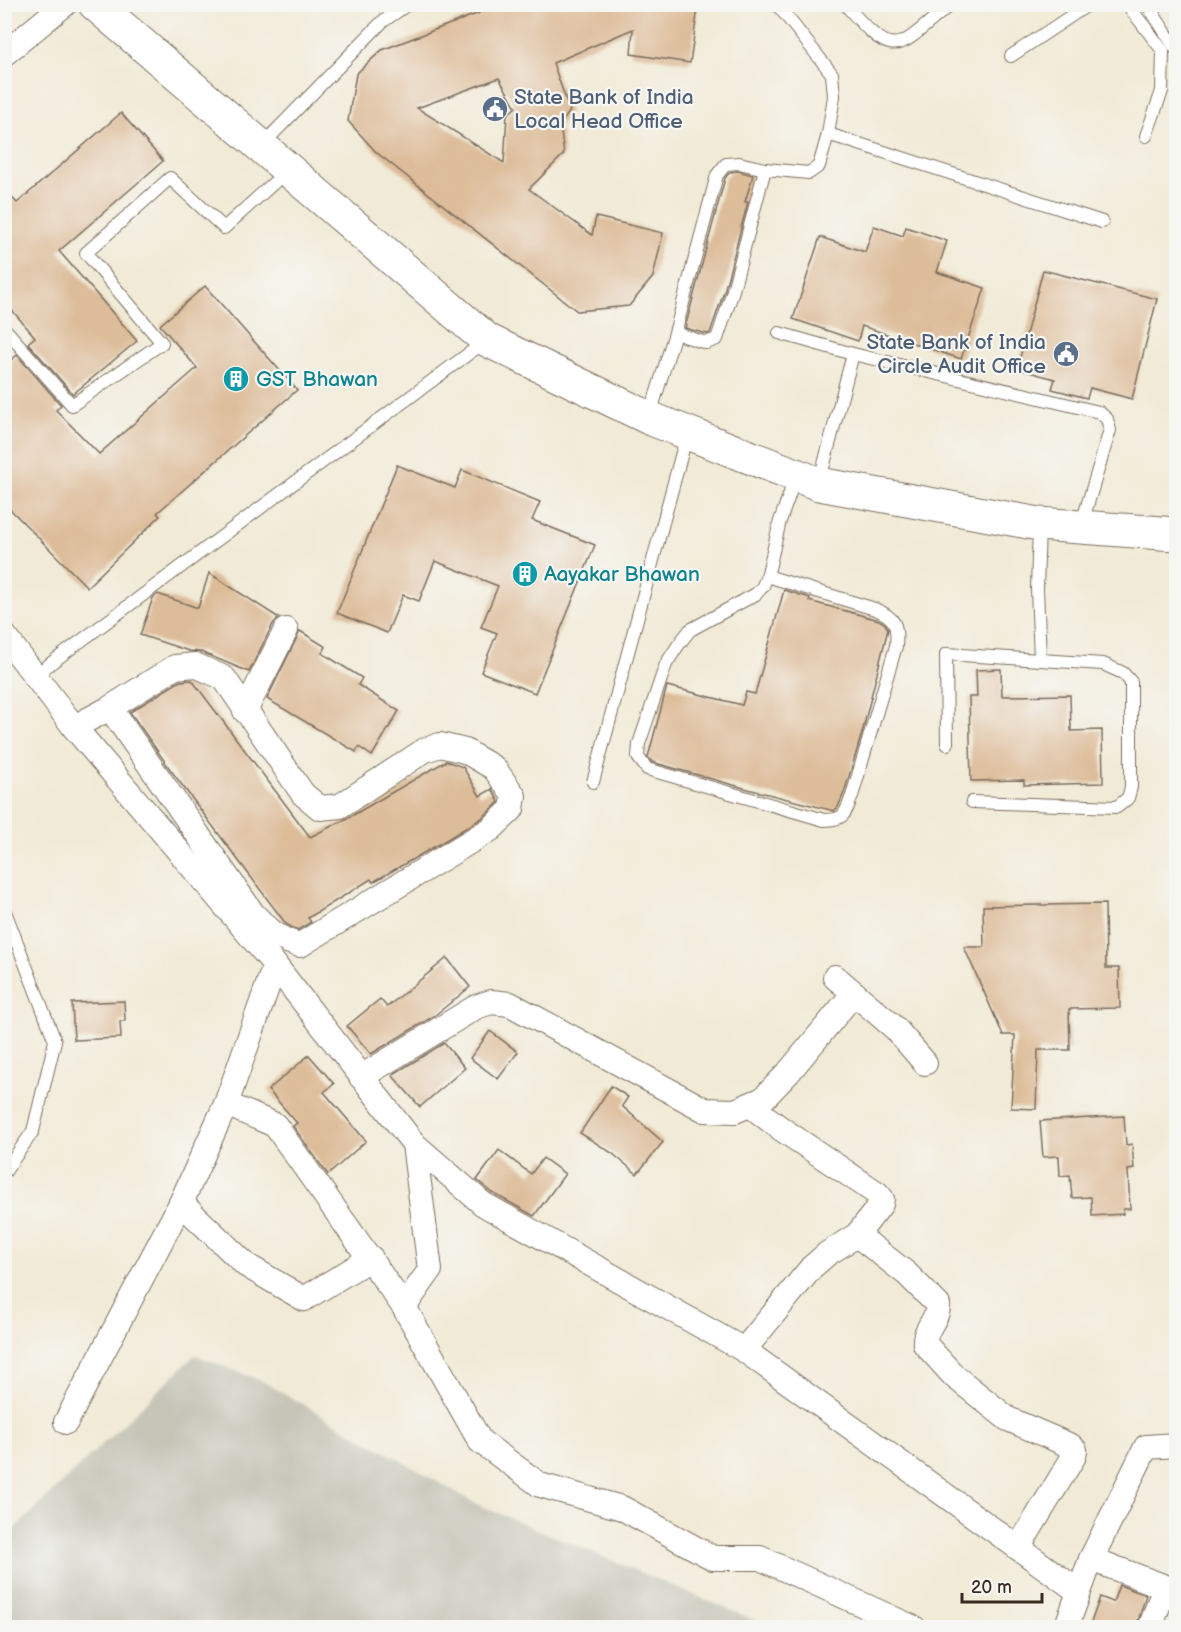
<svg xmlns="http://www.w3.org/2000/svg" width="1181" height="1632" viewBox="0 0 1181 1632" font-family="'Balsamiq Sans',sans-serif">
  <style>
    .industrial { fill: #c6c5b8 }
    .building { fill: #ddbc99; fill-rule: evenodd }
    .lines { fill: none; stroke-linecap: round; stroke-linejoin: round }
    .lane-casing { stroke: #7b6d5e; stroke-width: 14 }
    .street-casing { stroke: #7b6d5e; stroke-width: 26 }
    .secondary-casing { stroke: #7b6d5e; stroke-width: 35 }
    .lane { stroke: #fff; stroke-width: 12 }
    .street { stroke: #fff; stroke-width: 24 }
    .secondary { stroke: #fff; stroke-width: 33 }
    .labels { text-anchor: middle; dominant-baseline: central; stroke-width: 4.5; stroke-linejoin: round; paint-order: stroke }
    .service-label { font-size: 21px; fill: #4e5e75; stroke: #f6f6f2; text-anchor: start }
    .culture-label { font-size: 21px; fill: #0d838f; stroke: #f6f6f2; text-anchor: start }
  </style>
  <rect width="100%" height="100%" fill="#f6f6f2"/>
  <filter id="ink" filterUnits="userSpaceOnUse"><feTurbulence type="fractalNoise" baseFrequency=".0167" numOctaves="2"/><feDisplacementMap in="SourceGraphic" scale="12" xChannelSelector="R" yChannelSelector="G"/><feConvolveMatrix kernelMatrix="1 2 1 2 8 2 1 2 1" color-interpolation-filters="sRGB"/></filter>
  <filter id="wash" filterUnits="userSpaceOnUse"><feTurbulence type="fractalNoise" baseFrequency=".008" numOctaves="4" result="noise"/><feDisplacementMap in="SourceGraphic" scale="24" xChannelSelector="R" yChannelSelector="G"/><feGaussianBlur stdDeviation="1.35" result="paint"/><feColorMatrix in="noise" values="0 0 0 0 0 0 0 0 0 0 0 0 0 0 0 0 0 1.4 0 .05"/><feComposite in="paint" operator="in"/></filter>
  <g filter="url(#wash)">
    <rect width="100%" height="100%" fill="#f1ead6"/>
    <path class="industrial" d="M195,1355L264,1382L476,1504L771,1627H5V1538Z"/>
    <g id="blocks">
      <g class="building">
        <path d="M476,4H691L697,15L690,63L631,54L633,29L553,63L570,111L560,125L564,154L529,189L592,235L596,217L663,233L653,277L629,306L577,311L376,152L348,121L356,74L382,50L479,13ZM499,78L516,107L507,115L504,163L417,108Z"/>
        <path d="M121,113L163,161L59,251L137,341L73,394L28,343L35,337L4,301V189L17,203Z"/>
        <path d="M738,171L753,175L745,202H748L724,292L710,333L707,334L685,328L725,178L730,172Z"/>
        <path d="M874,226L903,236L906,227L947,241L937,272L985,288L961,359L862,326L858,341L793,319L820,237L865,252Z"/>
        <path d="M1043,270L1157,299L1132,399L1090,388L1087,398L1052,389L1055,379L1017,369Z"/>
        <path d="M205,286L297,390L157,513L160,516L87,587L4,503V366L17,355L61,405L56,410L99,454L197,368L160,325Z"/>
        <path d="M397,465L455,488L462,470L540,502L532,520L595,545L535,693L481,672L497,633L481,627L498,586L435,561L419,601L403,595L387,633L337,613Z"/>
        <path d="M209,573L279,618L273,624L249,672L201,652L189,651L140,635L153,598L158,594L198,608Z"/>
        <path d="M784,590L810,598L809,601L879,620L885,624L888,629L862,733L844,793L838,807L834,811L744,788L652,762L648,757L667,686L742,705L746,692L755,694Z"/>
        <path d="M300,631L326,647L322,653L362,678L358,685L399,711L372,756L359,747L356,752L267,699Z"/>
        <path d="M1001,669L1002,696L1070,695L1071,731L1102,730L1103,783L1024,785V780L971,781L969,697H977L976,670Z"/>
        <path d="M192,680L310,837L348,818L446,761L463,767L480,796L492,789L499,802L482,818L441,843L373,882L371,879L308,918L311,922L298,930L291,927L286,924L170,769L130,712L180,681Z"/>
        <path d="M1105,904L1106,968H1119L1120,1008L1069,1009L1070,1050H1038L1036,1109L1011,1108L1015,1035H1003L964,947H984L983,906Z"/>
        <path d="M447,958L470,987L434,1016L371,1054L347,1026L380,999L387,1007Z"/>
        <path d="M124,1001L125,1021H120L121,1038L74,1040L72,1003Z"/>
        <path d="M490,1031L518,1052L498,1079L470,1058Z"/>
        <path d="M444,1043L465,1068L420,1107L392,1075Z"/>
        <path d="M309,1055L334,1084L324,1092L366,1141L328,1175L293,1126L297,1123L268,1090Z"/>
        <path d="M611,1086L628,1097L622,1106L663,1142L637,1174L612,1153L580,1133Z"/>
        <path d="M1124,1116L1126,1145L1132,1144L1134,1169L1128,1170L1130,1209H1123V1214L1092,1216L1091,1197L1072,1198L1070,1175L1060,1176L1059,1156L1043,1157L1040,1121Z"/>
        <path d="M499,1150L531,1174L543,1158L565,1174L534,1216L491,1192L477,1180Z"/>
        <path d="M1119,1585L1146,1595L1136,1628H1089L1100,1597L1113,1602Z"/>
      </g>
    </g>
  </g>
  <g filter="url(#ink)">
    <use href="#blocks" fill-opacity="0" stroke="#7b6d5e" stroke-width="1.5"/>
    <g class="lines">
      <g class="lane-casing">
        <g id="lane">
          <path d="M845,4C897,65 897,48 951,4"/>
          <path d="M1127,4L1163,51L1162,91L1146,136"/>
          <path d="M1147,4L1176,49"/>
          <path d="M1011,56L1089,4"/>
          <path d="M828,134L1102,222"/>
          <path d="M262,145L382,22L408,4"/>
          <path d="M4,328L72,405L162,343L86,253L170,178L224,228L288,170"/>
          <path d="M675,333L706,343L717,339L732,294L765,169"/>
          <path d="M779,333L853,354L1099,412L1107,419L1110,430L1081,526"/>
          <path d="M649,418L675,333L717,175L726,164L739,163L765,169L809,173L819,166L828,134L834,96L832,74L777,4"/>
          <path d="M819,483L853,354"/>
          <path d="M1039,525L1037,589L1040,658"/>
          <path d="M767,576L875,609C895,617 898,625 896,646L852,796C845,814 845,820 824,820L647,769L638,757L639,744L666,664L679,644L690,630L756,594L763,586L768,573L780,521L796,476"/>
          <path d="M35,675L487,340"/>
          <path d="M947,744L946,654L1103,664L1123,673L1131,682V787L1128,798L1117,807L972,802"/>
          <path d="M593,782L687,434"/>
          <path d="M4,909L55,1041L33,1131L4,1173"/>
        </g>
      </g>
      <g class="street-casing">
        <g id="street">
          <path d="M4,54L65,4"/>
          <path d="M4,635L74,727L275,965L414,1144L483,1204L744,1350L1078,1591"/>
          <path d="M245,711L286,630"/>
          <path d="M74,727L110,708L175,667L195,665L224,678L303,794L320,808L340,806L425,750L440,745L465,751L494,768L514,796L512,809L491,829L300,945C278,940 269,930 253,914L110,708"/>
          <path d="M835,977L895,1028L925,1063"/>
          <path d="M361,1077L476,1007L491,1002L510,1004L705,1110L735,1111L763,1099L788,1073L854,993"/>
          <path d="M226,1104L275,1125L404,1307L480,1441L540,1485L622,1508L713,1558H760L914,1628"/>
          <path d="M181,1203L246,1265L304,1299L371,1258"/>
          <path d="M857,1235L907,1274L938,1305C939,1319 923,1329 925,1344L954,1376L1008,1419L1071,1446L1075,1450L1074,1456L1018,1548"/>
          <path d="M404,1307L430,1270L414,1144"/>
          <path d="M744,1350L812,1267L827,1254L857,1235L881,1204L882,1199L878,1194L780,1128L750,1105"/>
          <path d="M66,1422L181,1203L226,1104L275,965"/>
          <path d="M1091,1559L1176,1591"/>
          <path d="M1066,1628L1091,1559L1146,1447L1176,1445"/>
          <path d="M1150,1628L1165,1587"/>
        </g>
      </g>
      <g class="secondary-casing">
        <path id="secondary" d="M95,4L487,340L649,418L819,484L1039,524L1176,534"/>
      </g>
      <use href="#lane" class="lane"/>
      <use href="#street" class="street"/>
      <use href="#secondary" class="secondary"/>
    </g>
  </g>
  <defs>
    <g id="civic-disc" transform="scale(1.35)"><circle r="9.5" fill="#5c6f8a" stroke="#f6f6f2"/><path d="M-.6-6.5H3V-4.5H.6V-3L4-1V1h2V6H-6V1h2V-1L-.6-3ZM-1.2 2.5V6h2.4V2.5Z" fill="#fff"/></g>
    <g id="building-disc" transform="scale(1.35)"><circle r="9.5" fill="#0f9aa8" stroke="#f6f6f2"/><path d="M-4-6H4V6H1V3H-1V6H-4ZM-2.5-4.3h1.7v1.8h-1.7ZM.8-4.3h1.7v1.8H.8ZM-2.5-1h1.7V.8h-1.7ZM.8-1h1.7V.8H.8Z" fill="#fff"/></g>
  </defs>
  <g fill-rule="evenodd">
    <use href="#civic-disc" x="495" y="109"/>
    <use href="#civic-disc" x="1066" y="354"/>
    <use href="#building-disc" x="236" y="379"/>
    <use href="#building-disc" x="525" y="574"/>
  </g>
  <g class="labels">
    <g class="service-label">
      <text x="514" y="97">State Bank of India<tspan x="514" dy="24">Local Head Office</tspan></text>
      <text x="1046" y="342" text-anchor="end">State Bank of India<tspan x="1046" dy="24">Circle Audit Office</tspan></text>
    </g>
    <g class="culture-label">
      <text x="256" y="379">GST Bhawan</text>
      <text x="544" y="574">Aayakar Bhawan</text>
    </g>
  </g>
  <rect width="1181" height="1632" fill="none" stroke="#f6f6f2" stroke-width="24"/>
  <path d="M962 1593v9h80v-9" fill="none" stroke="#3b2a1e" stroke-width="3"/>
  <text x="971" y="1593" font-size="18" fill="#3b2a1e" stroke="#f6f6f2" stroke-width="4.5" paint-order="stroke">20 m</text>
</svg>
